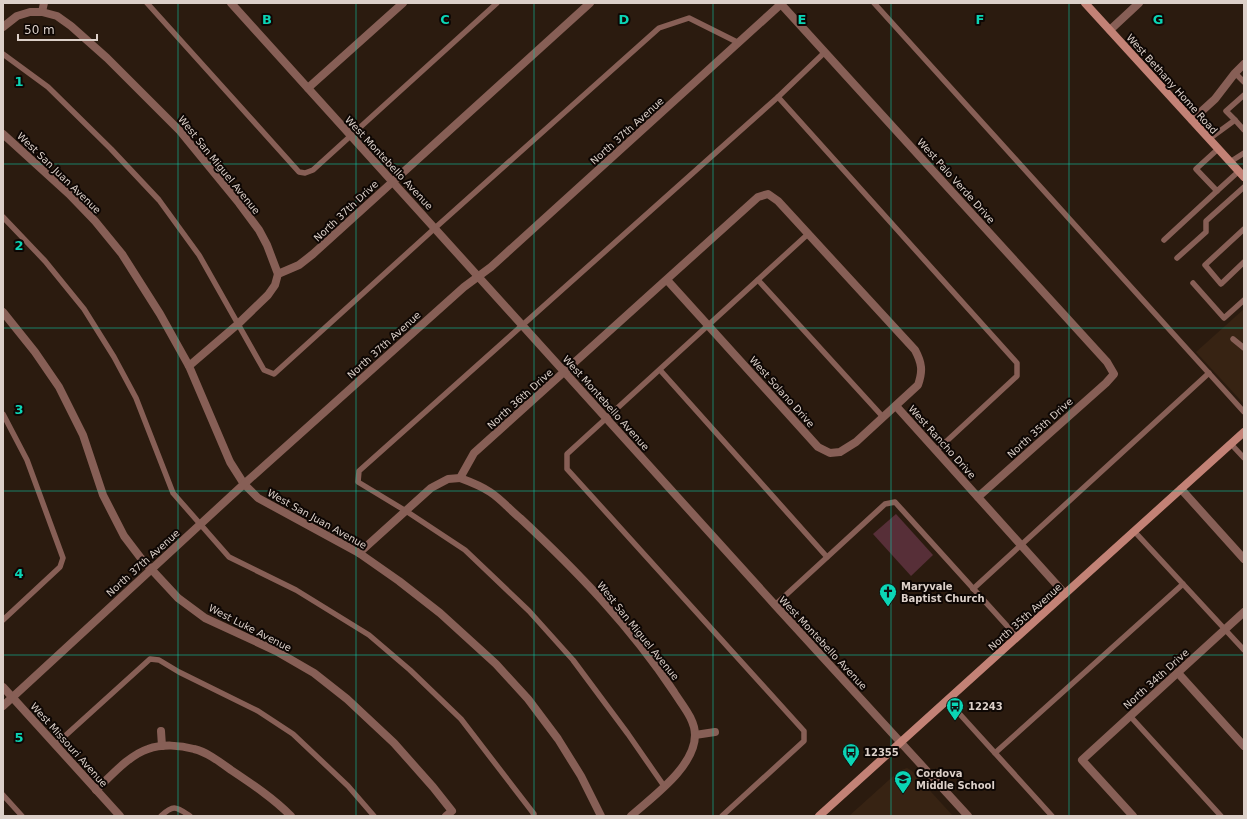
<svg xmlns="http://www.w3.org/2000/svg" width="1247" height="819" viewBox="0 0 1247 819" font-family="'DejaVu Sans',sans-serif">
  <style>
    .built { fill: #372313 }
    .green { fill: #572f38 }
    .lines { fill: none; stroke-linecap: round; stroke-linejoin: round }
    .lane { stroke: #875f56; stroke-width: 5.5 }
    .street { stroke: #875f56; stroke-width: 8 }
    .secondary { stroke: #c38276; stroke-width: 8 }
    .grid { fill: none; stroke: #0bd5b5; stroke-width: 1; stroke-opacity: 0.55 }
    .labels { text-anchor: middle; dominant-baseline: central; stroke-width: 4; stroke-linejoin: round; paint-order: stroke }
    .street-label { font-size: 10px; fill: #dcd0c9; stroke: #0e0704 }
    .poi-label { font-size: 10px; font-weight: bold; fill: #dcd0c9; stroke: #0e0704; text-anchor: start }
    .grid-label { font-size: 13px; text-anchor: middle; font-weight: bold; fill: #0bd5b5; stroke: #0e0704; stroke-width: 4; stroke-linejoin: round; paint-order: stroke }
  </style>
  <rect width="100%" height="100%" fill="#2b1b0f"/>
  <g class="built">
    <path d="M1244,309V404L1196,352Z"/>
    <path d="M907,768L912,771L953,816H849L899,771Z"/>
  </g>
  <path class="green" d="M896,514L933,555L911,576L873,534Z"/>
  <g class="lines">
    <g class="lane">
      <path d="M147,3L299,172L305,173L313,170L497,3"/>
      <path d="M874,3L1244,412"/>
      <path d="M3,54L48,87L111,149L159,200L199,255L264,370L274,374L435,228L659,28L689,18L739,43"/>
      <path d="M1235,73L1244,82"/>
      <path d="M778,97L1017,363V376L936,451"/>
      <path d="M1235,120L1226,111L1244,95"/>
      <path d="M1209,139L1235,120L1244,130"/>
      <path d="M1218,149L1196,169L1217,191L1239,171"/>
      <path d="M1230,162L1244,153"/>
      <path d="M3,217L45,261L84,309L114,357L136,398L173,493L229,557L296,590L369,635L410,670L461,719L534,814L533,816"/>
      <path d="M1244,229L1205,265L1221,284L1244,262"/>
      <path d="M1164,240L1217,191"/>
      <path d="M1177,258L1206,232V221L1244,187"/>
      <path d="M758,280L883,417"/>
      <path d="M1193,283L1224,318L1244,300"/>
      <path d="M1233,339L1244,348"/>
      <path d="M660,370L827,557"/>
      <path d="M3,414L27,460L63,558L60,567L3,620"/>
      <path d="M1231,444L1244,458"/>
      <path d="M1134,531L1244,650"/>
      <path d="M973,589L1209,373"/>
      <path d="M775,605L885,504L895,502L1017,637"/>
      <path d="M947,700L1052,816"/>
      <path d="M1130,716L1221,816"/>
      <path d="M55,745L150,659L159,660L179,672L258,711L293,734L348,786L374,816"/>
      <path d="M995,753L1183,584"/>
      <path d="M664,786L628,734L573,660L529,611L465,550L406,511L358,482L359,471L778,97L825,52"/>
      <path d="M3,795L22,816"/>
      <path d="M161,816C174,804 176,807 190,816"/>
      <path d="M722,816L804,741V731L567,469V454L808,234"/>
    </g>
    <g class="street">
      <path d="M231,3L775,605L968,816"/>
      <path d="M780,3L1107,362L1114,374L1106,383L978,497"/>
      <path d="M42,12L44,3"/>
      <path d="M3,27L17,16L30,12H42L57,16L71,26L107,58L180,131L239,203L259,230L267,245L278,274"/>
      <path d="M1110,30L1139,3"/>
      <path d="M308,88L403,3"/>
      <path d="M1192,120L1215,99L1235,73L1244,64"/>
      <path d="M3,134L69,194L95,221L122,254L160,314L189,366L230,462L244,484L258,498L359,553L399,581L440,613L496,664L528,699L558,739L581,776L601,816"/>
      <path d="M3,312L35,352L59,387L83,435L103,495L124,536L140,557L178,598L205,618L276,651L314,673L347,699L394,743L433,787L452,811L446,816"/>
      <path d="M189,366L238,324L268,295L275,285L278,274L299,265L313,254L590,3"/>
      <path d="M896,406L1065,594"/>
      <path d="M460,478C471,482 481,486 490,492C501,499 510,510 520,518C577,571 631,627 674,692C682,705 695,719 695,735C695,767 652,797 631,816"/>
      <path d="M1181,489L1244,559"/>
      <path d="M359,553L431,488L448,479L460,478L474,453L758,197L768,194L778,201L915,350C922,363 923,371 918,385L856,442L840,452L830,453L818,447L667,280"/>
      <path d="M1178,673L1244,746"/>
      <path d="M3,687L120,816"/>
      <path d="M3,706L244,484L464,287L491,267L781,4"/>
      <path d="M161,731L162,746"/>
      <path d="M695,735L715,732"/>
      <path d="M96,790C110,777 129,755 148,749C162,744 180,745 194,749C207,752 220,762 231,770C252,784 273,798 291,816"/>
      <path d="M1133,816L1082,760L1244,612"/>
    </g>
    <g class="secondary">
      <path d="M1085,3L1244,177"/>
      <path d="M819,816L1244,432"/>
    </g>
  </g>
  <path class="grid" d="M178,3V816M356,3V816M534,3V816M713,3V816M891,3V816M1069,3V816M3,164H1244M3,328H1244M3,491H1244M3,655H1244"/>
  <defs>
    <g id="church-pin" transform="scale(0.9)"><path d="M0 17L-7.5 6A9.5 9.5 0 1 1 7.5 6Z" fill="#0bd5b5" stroke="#0e0704"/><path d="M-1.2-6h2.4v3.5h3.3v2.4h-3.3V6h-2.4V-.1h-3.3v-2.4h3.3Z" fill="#111"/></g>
    <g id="bus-pin" transform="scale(0.9)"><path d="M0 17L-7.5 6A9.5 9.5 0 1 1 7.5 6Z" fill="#0bd5b5" stroke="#0e0704"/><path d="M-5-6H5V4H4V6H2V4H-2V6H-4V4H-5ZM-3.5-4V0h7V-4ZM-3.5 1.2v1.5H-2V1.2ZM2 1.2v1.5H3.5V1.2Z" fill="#111"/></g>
    <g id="school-pin" transform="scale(0.9)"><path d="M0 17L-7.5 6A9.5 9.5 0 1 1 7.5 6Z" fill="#0bd5b5" stroke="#0e0704"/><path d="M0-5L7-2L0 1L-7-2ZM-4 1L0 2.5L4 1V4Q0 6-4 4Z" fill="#111"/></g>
  </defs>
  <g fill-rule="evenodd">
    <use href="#church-pin" x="888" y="592"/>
    <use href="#bus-pin" x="955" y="706"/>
    <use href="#bus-pin" x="851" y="752"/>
    <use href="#school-pin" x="903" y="779"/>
  </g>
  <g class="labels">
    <g class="street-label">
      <text transform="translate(1172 84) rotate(48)">West Bethany Home Road</text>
      <text transform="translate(627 131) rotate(-42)">North 37th Avenue</text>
      <text transform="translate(389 163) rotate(47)">West Montebello Avenue</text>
      <text transform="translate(219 165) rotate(51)">West San Miguel Avenue</text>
      <text transform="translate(59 173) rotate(44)">West San Juan Avenue</text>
      <text transform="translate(956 181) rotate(48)">West Palo Verde Drive</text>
      <text transform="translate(346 211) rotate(-43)">North 37th Drive</text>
      <text transform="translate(384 345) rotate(-42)">North 37th Avenue</text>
      <text transform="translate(782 392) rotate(48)">West Solano Drive</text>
      <text transform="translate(520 399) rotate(-42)">North 36th Drive</text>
      <text transform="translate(606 403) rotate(48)">West Montebello Avenue</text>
      <text transform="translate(1040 428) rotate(-42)">North 35th Drive</text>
      <text transform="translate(942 442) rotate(48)">West Rancho Drive</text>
      <text transform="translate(317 519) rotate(29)">West San Juan Avenue</text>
      <text transform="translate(143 563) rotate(-42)">North 37th Avenue</text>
      <text transform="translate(1025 617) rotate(-42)">North 35th Avenue</text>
      <text transform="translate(250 628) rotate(27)">West Luke Avenue</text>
      <text transform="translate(638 631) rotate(51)">West San Miguel Avenue</text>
      <text transform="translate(823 643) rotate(47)">West Montebello Avenue</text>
      <text transform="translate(1156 679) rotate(-42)">North 34th Drive</text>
      <text transform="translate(69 745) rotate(48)">West Missouri Avenue</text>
    </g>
    <g class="poi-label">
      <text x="901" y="586">Maryvale<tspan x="901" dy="12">Baptist Church</tspan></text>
      <text x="968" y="706">12243</text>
      <text x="864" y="752">12355</text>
      <text x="916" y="773">Cordova<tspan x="916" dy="12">Middle School</tspan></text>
    </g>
  </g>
  <g class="grid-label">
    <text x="267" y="24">B</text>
    <text x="445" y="24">C</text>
    <text x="624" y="24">D</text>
    <text x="802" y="24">E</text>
    <text x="980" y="24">F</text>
    <text x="1158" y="24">G</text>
    <text x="19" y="86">1</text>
    <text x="19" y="250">2</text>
    <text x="19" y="414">3</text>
    <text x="19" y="578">4</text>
    <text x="19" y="742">5</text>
  </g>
  <rect width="1247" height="819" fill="none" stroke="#dcd0c9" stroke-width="8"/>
  <path d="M18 34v6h79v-6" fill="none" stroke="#dcd0c9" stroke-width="2"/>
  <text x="24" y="34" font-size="12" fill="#dcd0c9" stroke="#0e0704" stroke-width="3" paint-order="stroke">50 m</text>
</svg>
